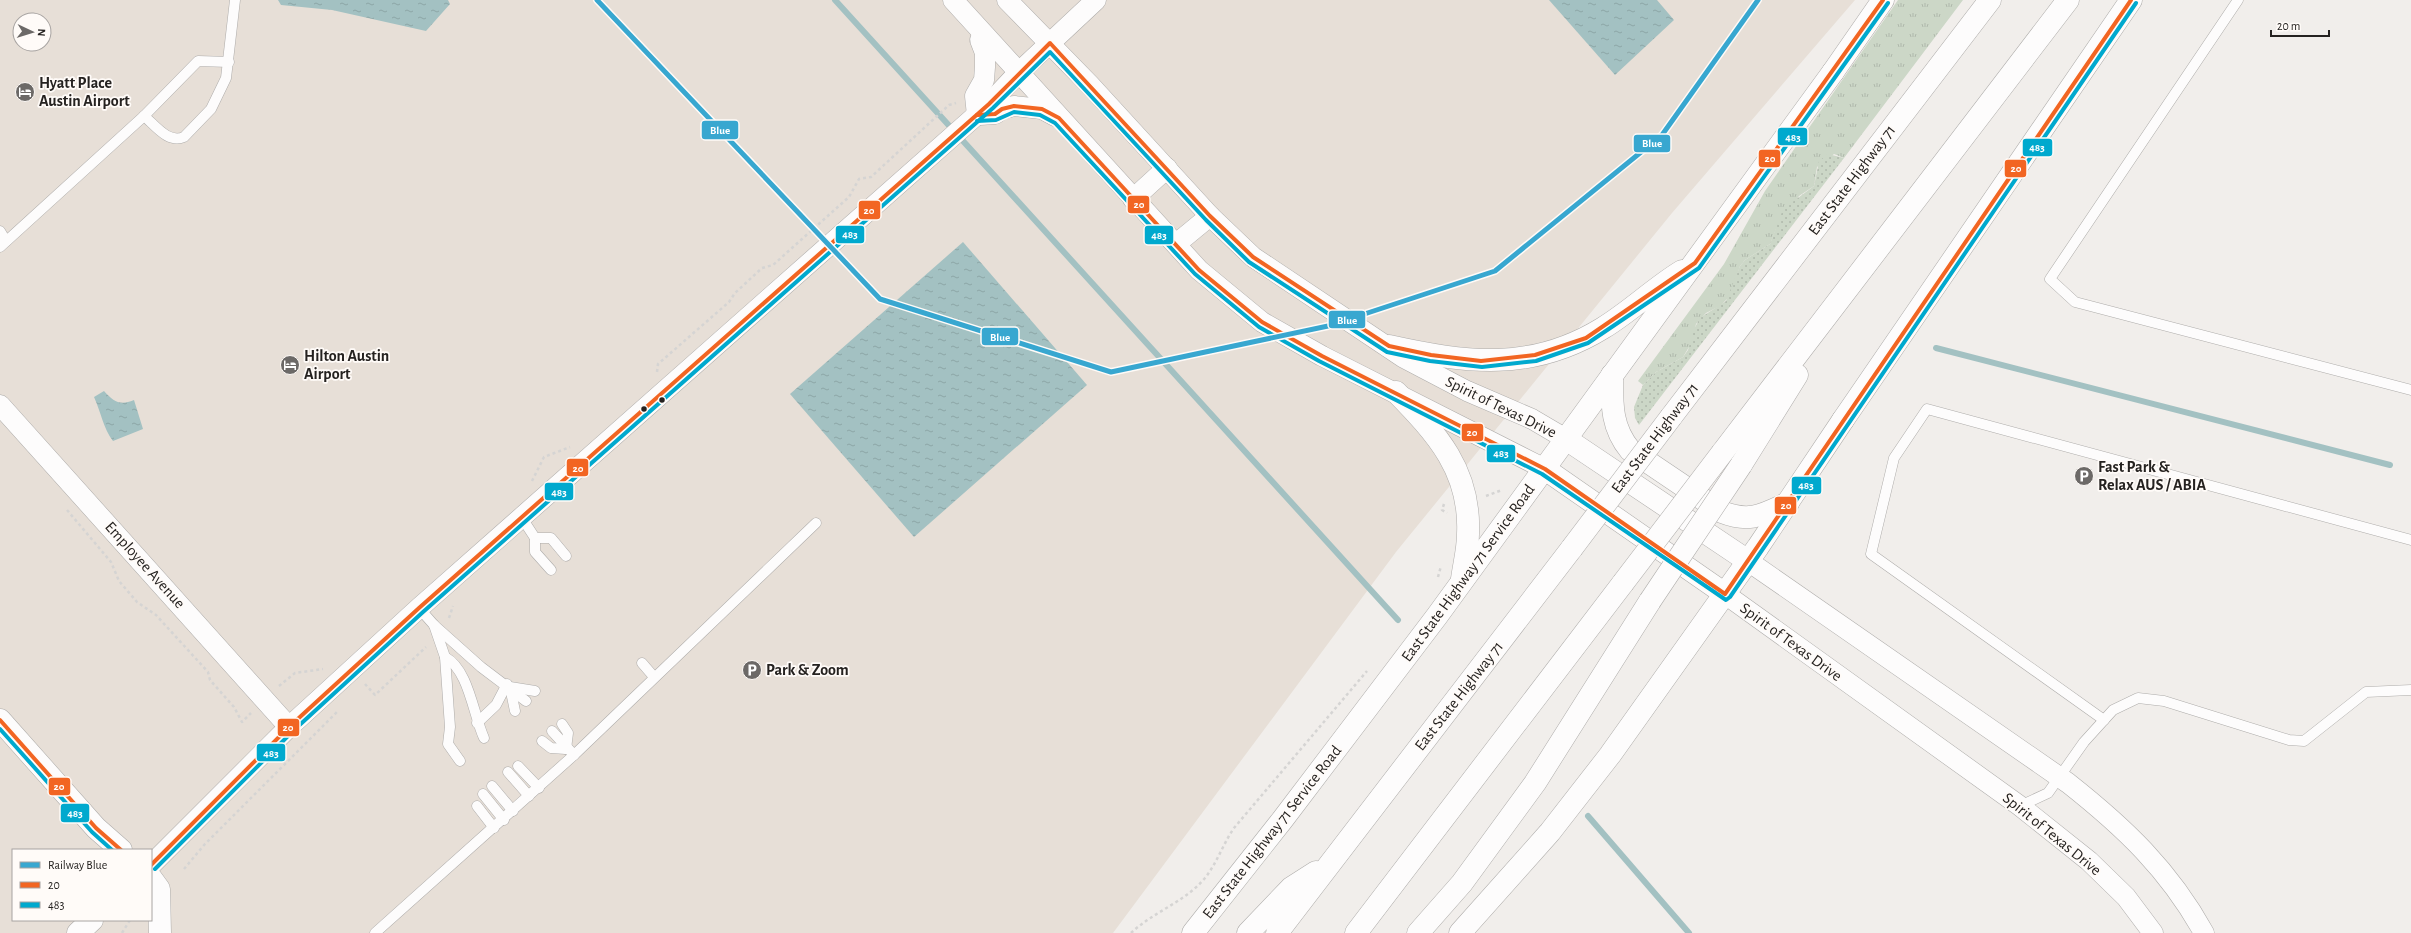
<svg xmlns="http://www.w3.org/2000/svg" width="2411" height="933" viewBox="0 0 2411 933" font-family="'Alegreya Sans',sans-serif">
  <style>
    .built { fill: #e7dfd7; fill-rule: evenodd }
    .grass { fill: url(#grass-tufts) }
    .park { fill: url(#park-dots) }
    .water { fill: url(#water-ripples) }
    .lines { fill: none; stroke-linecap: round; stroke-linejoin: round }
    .stream { stroke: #a3c1c2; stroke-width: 6 }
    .service-casing { stroke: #aeacaa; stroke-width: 11 }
    .minor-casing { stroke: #aeacaa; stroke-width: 21 }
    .tertiary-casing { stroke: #aeacaa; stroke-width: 23 }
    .secondary-casing { stroke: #aeacaa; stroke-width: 23 }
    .trunk-casing { stroke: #aeacaa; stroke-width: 23 }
    .path { stroke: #d5d4d3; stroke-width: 2.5; stroke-dasharray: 3 3; stroke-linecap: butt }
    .service { stroke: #fdfcfc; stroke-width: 10 }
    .minor { stroke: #fdfcfc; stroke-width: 20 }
    .tertiary { stroke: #fdfcfc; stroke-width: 22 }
    .secondary { stroke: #fdfcfc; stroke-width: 22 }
    .trunk { stroke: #fdfcfc; stroke-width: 22 }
    .trunk-bridge-casing { stroke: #aeacaa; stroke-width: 23; stroke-linecap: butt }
    .trunk-bridge { stroke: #fdfcfc; stroke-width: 22 }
    .bus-1-casing { stroke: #fffbf8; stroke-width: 7 }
    .bus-2-casing { stroke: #fffbf8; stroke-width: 7 }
    .bus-1 { stroke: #f26522; stroke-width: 4 }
    .bus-2 { stroke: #00a9ce; stroke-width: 4 }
    .rail-1-casing { stroke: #fffbf8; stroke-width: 8 }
    .rail-1 { stroke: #38a7d0; stroke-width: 5 }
    .bus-dot { fill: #252220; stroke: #fffbf8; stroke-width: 1.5 }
    .labels { text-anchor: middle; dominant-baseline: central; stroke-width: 3.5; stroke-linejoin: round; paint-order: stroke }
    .poi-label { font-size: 16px; font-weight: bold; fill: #252220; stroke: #fffbf8; text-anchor: start }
    .street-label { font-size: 16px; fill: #252220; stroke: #fffbf8 }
    .line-badge { stroke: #fffbf8; stroke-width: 1.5 }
    .badge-label { font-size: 11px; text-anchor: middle; font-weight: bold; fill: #fff }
  </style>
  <defs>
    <pattern id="grass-tufts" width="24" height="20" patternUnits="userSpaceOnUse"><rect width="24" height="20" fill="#ccd7c7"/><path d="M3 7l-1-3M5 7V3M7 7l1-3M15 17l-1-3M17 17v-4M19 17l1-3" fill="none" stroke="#afb8ab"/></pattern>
    <pattern id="park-dots" width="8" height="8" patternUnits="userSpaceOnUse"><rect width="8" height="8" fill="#ccd7c7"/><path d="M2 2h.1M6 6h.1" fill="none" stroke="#afb8ab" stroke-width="1.8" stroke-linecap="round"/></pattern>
    <pattern id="water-ripples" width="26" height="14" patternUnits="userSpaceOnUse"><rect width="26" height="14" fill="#a3c1c2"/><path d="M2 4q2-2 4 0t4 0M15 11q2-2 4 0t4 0" fill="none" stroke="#8ca6a6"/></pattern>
  </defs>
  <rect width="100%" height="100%" fill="#f1eeeb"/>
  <path class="built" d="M0,0H1855L1672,213L1396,552L1113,933H0ZM20,20H44V44H20ZM13,850H151V920H13Z"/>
  <path class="grass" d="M1898,0H1963L1844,158L1834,154L1817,167L1814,186L1799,196L1776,229L1770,244L1745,260L1740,266L1730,296L1720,306L1706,313L1696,324L1692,342L1683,357L1656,372L1643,385L1638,381L1724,264L1765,191Z"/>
  <path class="park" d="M1828,154L1844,158L1639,425L1635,418L1634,407L1643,385L1656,372L1683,357L1688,350L1693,331L1700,318L1726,301L1740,266L1745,260L1770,244L1783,209L1814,186L1819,161Z"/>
  <g class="water">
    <path d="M278,0H448L450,4L426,31L332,10L281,5Z"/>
    <path d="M1549,0H1657L1674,20L1615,75Z"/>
    <path d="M963,242L1087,385L914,537L790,394Z"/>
    <path d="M104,391C114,402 120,406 134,400L143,429L113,441C103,428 101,412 94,397Z"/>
  </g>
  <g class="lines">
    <g class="stream">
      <path d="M835,0L1398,620"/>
      <path d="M1936,348L2390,465"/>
      <path d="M1588,816L1689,933"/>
    </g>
    <g class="service-casing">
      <g id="service">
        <path d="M2238,0L2050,279L2075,302L2411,390"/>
        <path d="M144,116C155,125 168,144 184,137L211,109L226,78L235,0"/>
        <path d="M0,231L6,241"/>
        <path d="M0,247L144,116L198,61L229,62"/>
        <path d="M522,518L535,538V552L551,570"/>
        <path d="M535,538H551L566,556"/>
        <path d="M419,608L434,625L481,667L526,701"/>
        <path d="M434,625L445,657L450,727L448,744L460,761"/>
        <path d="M445,657C469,670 473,714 484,738"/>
        <path d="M642,663L654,677"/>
        <path d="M515,711L510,687L535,691"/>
        <path d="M2104,720L1871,554L1894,458L1927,409L2411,540"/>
        <path d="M477,723L496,705L507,684"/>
        <path d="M562,724L568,733L566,749"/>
        <path d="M552,731L574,755"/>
        <path d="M542,741L551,748L566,749"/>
        <path d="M518,766L539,788"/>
        <path d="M508,772L529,796"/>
        <path d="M492,786L513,811"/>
        <path d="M483,794L504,820"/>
        <path d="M477,806L494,828"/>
        <path d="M2020,806L2048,793L2084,742L2113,710L2138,698L2164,701L2289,740L2304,741L2366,692L2411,690"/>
        <path d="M375,933L574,755L816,523"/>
      </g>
    </g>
    <g class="minor-casing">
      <g id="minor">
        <path d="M953,0L1199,270L1262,322L1322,356L1545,469"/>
        <path d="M1007,0L1090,85L1210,216L1253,257L1404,358L1467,391L1532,419L1566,439"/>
        <path d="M977,115L975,96L984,80L985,67V53L980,40L983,34"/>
        <path d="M979,115L995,114L1002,109L1014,106L1042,109L1055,116"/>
        <path d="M1133,199L1167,168"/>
        <path d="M1176,244L1210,216"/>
        <path d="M0,405L289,727"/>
        <path d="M1748,561L2068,783C2125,828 2169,870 2204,933"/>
        <path d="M1725,594L2020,806L2089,861L2126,897L2153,933"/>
        <path d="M151,865L289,727L419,608L989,104L1018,73L1096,0"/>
      </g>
    </g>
    <g class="tertiary-casing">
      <g id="tertiary">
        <path d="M1389,346C1466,363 1532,372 1603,328C1631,311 1654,288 1682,271"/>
        <path d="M1612,375C1612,404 1611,427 1630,450L1722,512C1750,523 1762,515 1788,503"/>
        <path d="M1396,392C1437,434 1471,471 1468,534C1468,549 1464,564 1462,579"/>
        <path d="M1566,439L1748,561"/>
        <path d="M1545,469L1725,594"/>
        <path d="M78,933L92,920"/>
        <path d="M1193,933L1283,819L1437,616L1833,72"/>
        <path d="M1460,933L1550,832L1610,755L1758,547L1843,420"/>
      </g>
    </g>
    <g class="secondary-casing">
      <g id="secondary">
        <path d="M0,720L96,828L121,850"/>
        <path d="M151,878L159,889L160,933"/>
      </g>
    </g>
    <g class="trunk-casing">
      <g id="trunk">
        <path d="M1833,72L1883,0"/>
        <path d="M1671,417L1990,0"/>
        <path d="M1843,420L2131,0"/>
        <path d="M1722,453L2068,0"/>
        <path d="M1741,465L1797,375"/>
        <path d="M1248,933L1291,888L1316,872"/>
        <path d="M1277,933L1572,548"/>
        <path d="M1356,933L1623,583"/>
        <path d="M1418,933L1462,883L1535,783L1650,601"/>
      </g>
    </g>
    <g class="path">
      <path d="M657,372L658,364L729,302L735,293L762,268L773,265L849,197L859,179L871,177L949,105L956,103"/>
      <path d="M532,481L544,457L570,447"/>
      <path d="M1486,496L1502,490"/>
      <path d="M1444,504L1442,510L1447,513"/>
      <path d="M67,510L111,562L119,581L137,602L156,615L208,672L210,680L234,707L242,722L251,713"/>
      <path d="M1438,577L1441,566"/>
      <path d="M449,618L453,606"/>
      <path d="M365,684L375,695L426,647"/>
      <path d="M279,686L295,673L323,669"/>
      <path d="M184,869L205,844L337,712"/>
      <path d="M122,933L130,920"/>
      <path d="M1131,933C1153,912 1185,902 1205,878C1217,863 1223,844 1234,828L1367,671"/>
    </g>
    <use href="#service" class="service"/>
    <use href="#minor" class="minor"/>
    <use href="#tertiary" class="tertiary"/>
    <use href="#secondary" class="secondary"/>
    <use href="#trunk" class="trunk"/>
    <g class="trunk-bridge-casing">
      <g id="trunk-bridge">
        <path d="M1572,548L1671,417"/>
        <path d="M1623,583L1722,453"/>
        <path d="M1650,601L1741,465"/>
      </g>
    </g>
    <use href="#trunk-bridge" class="trunk-bridge"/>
    <g class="bus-1-casing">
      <g id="bus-1">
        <path d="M977,115L995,114L1002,109L1014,106L1042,109L1059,118L1199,270L1262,322L1322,356L1545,469L1725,594L2131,0"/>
        <path d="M0,720L96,828L121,850"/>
        <path d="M151,865L289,727L419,608L989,104L1050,43L1210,216L1253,257L1389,346L1431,355L1481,361L1535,355L1586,338L1695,263L1883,0"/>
      </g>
    </g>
    <g class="bus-2-casing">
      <g id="bus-2">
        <path d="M977,121L996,120L1014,112L1040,115L1055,123L1195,274L1259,327L1319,361L1542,474L1726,600L1730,597L2136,3"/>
        <path d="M0,729L92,832L112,850"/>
        <path d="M155,869L293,731L423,612L993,108L1050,52L1206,220L1249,262L1387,352L1430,361L1482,367L1536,361L1588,343L1699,268L1888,3"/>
      </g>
    </g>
    <use href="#bus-1" class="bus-1"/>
    <use href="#bus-2" class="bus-2"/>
    <g class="rail-1-casing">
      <path id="rail-1" d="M597,0L880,299L1111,372L1328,326L1495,271L1662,135L1758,0"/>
    </g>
    <use href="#rail-1" class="rail-1"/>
  </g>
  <defs>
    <g id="hotel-disc" transform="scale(1)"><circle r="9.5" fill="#6c6967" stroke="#fffbf8"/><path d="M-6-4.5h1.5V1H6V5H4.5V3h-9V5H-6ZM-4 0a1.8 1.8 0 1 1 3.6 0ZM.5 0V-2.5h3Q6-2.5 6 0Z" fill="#fff"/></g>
    <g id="parking-disc" transform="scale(1)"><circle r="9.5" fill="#6c6967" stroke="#fffbf8"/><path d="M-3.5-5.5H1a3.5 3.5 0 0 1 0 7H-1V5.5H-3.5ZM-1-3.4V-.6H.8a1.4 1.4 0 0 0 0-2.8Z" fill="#fff"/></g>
  </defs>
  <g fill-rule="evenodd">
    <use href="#hotel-disc" x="25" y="92"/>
    <use href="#hotel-disc" x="290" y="365"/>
    <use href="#parking-disc" x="2084" y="476"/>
    <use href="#parking-disc" x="752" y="670"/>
  </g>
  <g class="bus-dot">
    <circle cx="662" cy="400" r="3.5"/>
    <circle cx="644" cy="409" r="3.5"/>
  </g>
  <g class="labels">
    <g class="poi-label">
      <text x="39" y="83">Hyatt Place<tspan x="39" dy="18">Austin Airport</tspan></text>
      <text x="304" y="356">Hilton Austin<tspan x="304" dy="18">Airport</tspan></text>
      <text x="2098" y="467">Fast Park &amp;<tspan x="2098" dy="18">Relax AUS / ABIA</tspan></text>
      <text x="766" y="670">Park &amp; Zoom</text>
    </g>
    <g class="street-label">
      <text transform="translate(1852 180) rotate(-53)">East State Highway 71</text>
      <text transform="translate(1501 407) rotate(26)">Spirit of Texas Drive</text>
      <text transform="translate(1655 438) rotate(-53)">East State Highway 71</text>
      <text transform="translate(145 565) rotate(48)">Employee Avenue</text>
      <text transform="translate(1468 573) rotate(-54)">East State Highway 71 Service Road</text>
      <text transform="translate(1791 642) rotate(36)">Spirit of Texas Drive</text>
      <text transform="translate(1459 696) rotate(-52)">East State Highway 71</text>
      <text transform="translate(1272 832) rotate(-52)">East State Highway 71 Service Road</text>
      <text transform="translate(2052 834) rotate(39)">Spirit of Texas Drive</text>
    </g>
  </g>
  <g class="line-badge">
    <rect x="701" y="120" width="38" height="20" rx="4" fill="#38a7d0"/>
    <rect x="1777" y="127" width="31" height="19" rx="4" fill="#00a9ce"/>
    <rect x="1633" y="134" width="38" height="19" rx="4" fill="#38a7d0"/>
    <rect x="2022" y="138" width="31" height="19" rx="4" fill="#00a9ce"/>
    <rect x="1758" y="149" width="23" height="19" rx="4" fill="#f26522"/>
    <rect x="2004" y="159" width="23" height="19" rx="4" fill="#f26522"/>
    <rect x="1127" y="195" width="23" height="19" rx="4" fill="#f26522"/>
    <rect x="858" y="200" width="23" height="20" rx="4" fill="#f26522"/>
    <rect x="835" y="225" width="30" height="19" rx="4" fill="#00a9ce"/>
    <rect x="1144" y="225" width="30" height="20" rx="4" fill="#00a9ce"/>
    <rect x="1328" y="310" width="38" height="19" rx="4" fill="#38a7d0"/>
    <rect x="981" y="327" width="38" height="19" rx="4" fill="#38a7d0"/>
    <rect x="1461" y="423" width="23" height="19" rx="4" fill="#f26522"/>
    <rect x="1486" y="444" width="30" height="19" rx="4" fill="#00a9ce"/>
    <rect x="566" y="458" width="23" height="19" rx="4" fill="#f26522"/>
    <rect x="1791" y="476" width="31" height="19" rx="4" fill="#00a9ce"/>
    <rect x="544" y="482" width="30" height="19" rx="4" fill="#00a9ce"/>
    <rect x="1774" y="496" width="23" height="19" rx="4" fill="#f26522"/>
    <rect x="277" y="718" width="23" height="19" rx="4" fill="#f26522"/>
    <rect x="256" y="743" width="30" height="19" rx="4" fill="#00a9ce"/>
    <rect x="48" y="777" width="23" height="19" rx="4" fill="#f26522"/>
    <rect x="60" y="803" width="30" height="20" rx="4" fill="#00a9ce"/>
  </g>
  <g class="badge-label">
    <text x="720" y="134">Blue</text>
    <text x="1793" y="141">483</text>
    <text x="1652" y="147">Blue</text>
    <text x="2037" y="151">483</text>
    <text x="1770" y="162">20</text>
    <text x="2016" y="172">20</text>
    <text x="1139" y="208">20</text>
    <text x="869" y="214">20</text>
    <text x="850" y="238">483</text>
    <text x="1159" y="239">483</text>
    <text x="1347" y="324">Blue</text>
    <text x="1000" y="341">Blue</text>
    <text x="1472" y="436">20</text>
    <text x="1501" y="457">483</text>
    <text x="578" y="472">20</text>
    <text x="1806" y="489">483</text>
    <text x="559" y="496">483</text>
    <text x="1786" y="509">20</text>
    <text x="288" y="731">20</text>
    <text x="271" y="757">483</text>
    <text x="59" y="790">20</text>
    <text x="75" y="817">483</text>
  </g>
  <rect x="12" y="849" width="140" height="72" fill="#fffbf8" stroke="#a8a4a2"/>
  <rect x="20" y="862" width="20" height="6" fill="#38a7d0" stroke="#a8a4a2"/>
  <text x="48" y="869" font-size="12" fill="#252220">Railway Blue</text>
  <rect x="20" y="882" width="20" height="6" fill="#f26522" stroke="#a8a4a2"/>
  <text x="48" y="889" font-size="12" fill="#252220">20</text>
  <rect x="20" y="902" width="20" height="6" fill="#00a9ce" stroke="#a8a4a2"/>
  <text x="48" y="909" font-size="12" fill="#252220">483</text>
  <g transform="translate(32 32) rotate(94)"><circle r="19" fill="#fffbf8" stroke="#a8a4a2"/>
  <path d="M0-3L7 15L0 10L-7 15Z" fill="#6c6967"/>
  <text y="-6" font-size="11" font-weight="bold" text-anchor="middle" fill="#252220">N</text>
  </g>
  <path d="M2271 30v6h58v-6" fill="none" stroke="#252220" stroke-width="2"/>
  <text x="2277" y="30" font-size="12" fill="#252220" stroke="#fffbf8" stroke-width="3" paint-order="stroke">20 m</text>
</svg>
